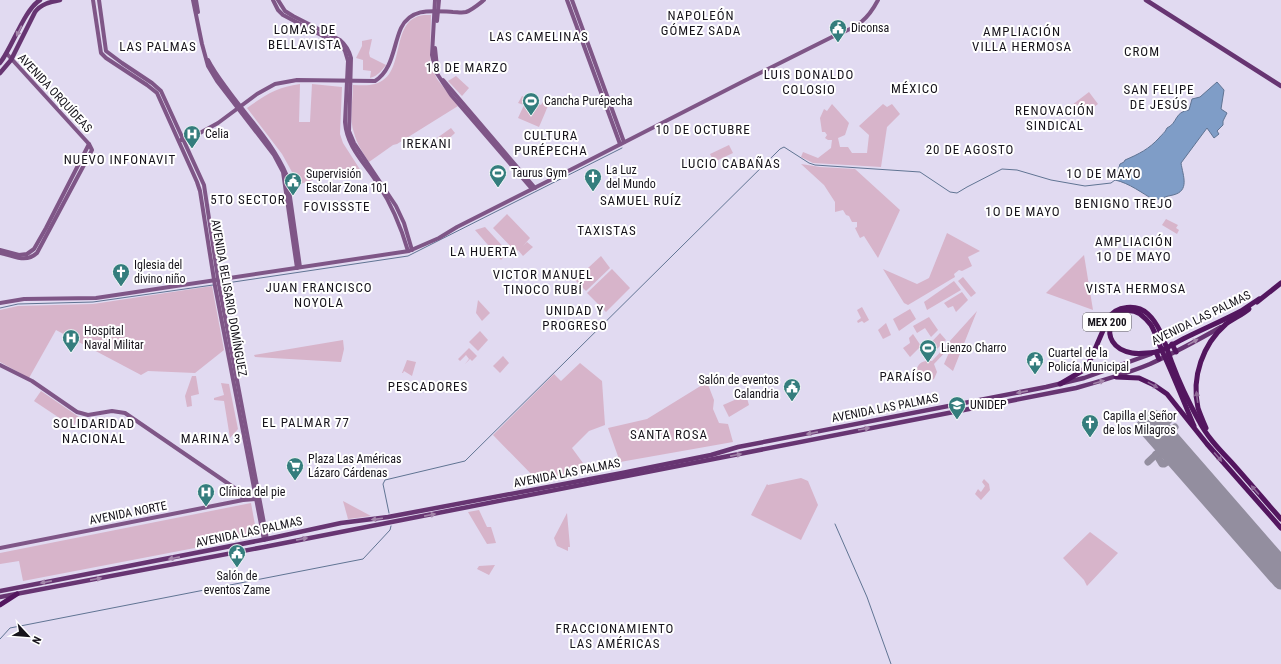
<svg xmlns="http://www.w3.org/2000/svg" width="1281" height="664" viewBox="0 0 1281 664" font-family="'Roboto Condensed',sans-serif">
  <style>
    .green { fill: #d7b4ca }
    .water { fill: #7f9dc7; stroke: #607493 }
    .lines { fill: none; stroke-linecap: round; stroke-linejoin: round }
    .stream { stroke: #607493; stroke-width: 1 }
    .taxiway { stroke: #938e9f; stroke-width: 7 }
    .runway { stroke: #938e9f; stroke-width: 17 }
    .secondary { stroke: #7f5687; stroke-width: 4 }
    .primary { stroke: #673572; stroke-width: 4.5 }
    .highway { stroke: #53165f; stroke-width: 5 }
    .oneway { fill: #a486aa }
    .oneway2 { fill: #8f6897 }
    .labels { text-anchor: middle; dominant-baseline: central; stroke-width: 4; stroke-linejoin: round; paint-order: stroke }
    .shield { fill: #fff; stroke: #5c5a5f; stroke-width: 1 }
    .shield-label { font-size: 11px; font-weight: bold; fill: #16131b }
    .poi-label { font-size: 12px; fill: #16131b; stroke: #fff; text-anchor: start }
    .street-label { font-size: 12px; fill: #16131b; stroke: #fff }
    .neighbourhood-label { font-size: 13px; letter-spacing: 1px; fill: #16131b; stroke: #fff }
  </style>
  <rect width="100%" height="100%" fill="#e1daf1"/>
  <g class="green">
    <path d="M424,15H431L430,55L431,66L437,79L458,106L397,144L393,145L369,162C363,153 357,144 354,133C349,119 353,100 353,85C360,85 368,86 375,84C408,75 388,19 424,15Z"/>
    <path d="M372,39L369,53L370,57L386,65C381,71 378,76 370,78L371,71L363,70V60L356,58L362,46V41Z"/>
    <path d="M456,76L469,88L462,96L448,81Z"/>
    <path d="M300,84L299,122H310L312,84L342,87L340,134L343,143L361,171L322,177L294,186L292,172L282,154L247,108C265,95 277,87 300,84Z"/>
    <path d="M1089,92L1098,104L1081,117L1072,105Z"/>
    <path d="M522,96L541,105L544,100L549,103L545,113L543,112L545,113L539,127L518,118L524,105L518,103Z"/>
    <path d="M832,104L849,123L845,135L838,138L840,147H848L852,153H867L869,135L859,126L883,104L887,107L892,104L900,114L887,127L881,167L813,163L801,157L803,152L818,158L831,148L832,140H828L825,138L827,135L825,132H822L820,118L824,109L827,111Z"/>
    <path d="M451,128L455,133L443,144L437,138Z"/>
    <path d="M729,145L733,153L714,162L710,154Z"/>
    <path d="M801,164L820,167L855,169L900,210L878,258L864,236L860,238L855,228L857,227V222H852L849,216L846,215L843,210L835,212V202L824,185Z"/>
    <path d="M507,214L530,238L523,246L527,242L533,247L523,256L518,250L516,252L493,228Z"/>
    <path d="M1166,219L1178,225L1176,228L1179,230L1177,234L1162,225Z"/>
    <path d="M485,227L508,252L501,260L475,230Z"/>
    <path d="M947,233L980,251L968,257L972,266L962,271L959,270L954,274L955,277L908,305L904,303L883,269L917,284L929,278Z"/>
    <path d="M1084,255L1093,310L1046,293Z"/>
    <path d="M601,256L610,268L586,291L575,280Z"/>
    <path d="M612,269L630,288L606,312L587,293Z"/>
    <path d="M963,277L976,293L971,297L958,281Z"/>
    <path d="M954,281L961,290L927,310L924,302Z"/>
    <path d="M212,286L224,350L195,373L148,371L141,375L56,330L29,378L0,362V310L18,306L93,304Z"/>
    <path d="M962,292L968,300L956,312L953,306L948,308L944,303Z"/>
    <path d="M478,300L490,313L482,321L476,313Z"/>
    <path d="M862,307L869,320L864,323L862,321L858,323L857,321L861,318L857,310Z"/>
    <path d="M910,309L916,319L899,331L893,319Z"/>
    <path d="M977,311L953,371L944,364L951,348L949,342Z"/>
    <path d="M929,317L938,330L931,337L925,328L917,333L913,326Z"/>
    <path d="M886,323L891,335L883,339L878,330Z"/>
    <path d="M480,331L488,340L478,351L469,342Z"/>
    <path d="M940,333L946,340L929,357L923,351Z"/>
    <path d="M913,334L921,346L910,357L903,348L910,343L909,338Z"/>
    <path d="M343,340L344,349L341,362L255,357L254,355Z"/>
    <path d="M947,345L949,348L934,364L937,372L934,379L927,382L920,379L916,373C917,363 923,360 932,361Z"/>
    <path d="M469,348L477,356L472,361L470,359L465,364L469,359L466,355L460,361L458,359Z"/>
    <path d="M503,356L509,363L500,373L493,366Z"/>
    <path d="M407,360L416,362L412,376L404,371L403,373H402Z"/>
    <path d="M580,363L602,381L605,425L589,431L572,448L588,470L537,480L493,435L554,374L561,381Z"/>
    <path d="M192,376H196L199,394L191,396L192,406L187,407L185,396Z"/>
    <path d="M707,382L714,400L713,409L719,423L728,424L733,442L620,462L608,428L647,419Z"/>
    <path d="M221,383L229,384L238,429L230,438L224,401L214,400V398L224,395Z"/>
    <path d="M41,391L79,417L73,427L34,401Z"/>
    <path d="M746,395L749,405L729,417L723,405Z"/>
    <path d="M801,478L808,481L818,505L801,540L751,515L767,484L768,485Z"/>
    <path d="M984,479L989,484L990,490L981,500L975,494L978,489L981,492L985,486L982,482Z"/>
    <path d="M343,501L371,516L348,519Z"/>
    <path d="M251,503L257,536L23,581L19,561L0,564V553Z"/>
    <path d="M479,510L487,527H491L496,543L487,544L468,512Z"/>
    <path d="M567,513L570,547H568V551L557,546L554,538Z"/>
    <path d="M1090,532L1118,553L1087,586L1084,580L1063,558Z"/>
    <path d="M495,565L489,575L477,569L479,566Z"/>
  </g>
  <path class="water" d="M1217,82L1224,90L1221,109L1227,113L1223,121V125L1217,131L1219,134L1214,138L1207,128L1181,163C1183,176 1190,191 1173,195C1166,196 1161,199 1154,200C1142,193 1129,183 1115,180L1120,164L1124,162L1125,160C1139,154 1149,149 1159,138C1162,134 1165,133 1167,128C1178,123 1174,112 1189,110L1192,99L1200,97Z"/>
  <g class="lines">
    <g class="stream">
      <path d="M220,284L408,256L622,148"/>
      <path d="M0,308L18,304L93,302L213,285"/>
      <path d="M389,513L383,484L385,480L465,461L780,149L784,147L809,163L815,165L920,172L950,192L957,193L967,187L1002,169L1017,170L1051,180L1085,186L1111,183L1115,180"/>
      <path d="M835,524L867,597L891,664"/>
      <path d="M0,639L10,628L363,559L390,530L391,526"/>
    </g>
    <g class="taxiway">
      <path d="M1154,429C1152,421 1158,418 1163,413"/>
      <path d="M1160,435L1159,432L1161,428L1169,420"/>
      <path d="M1167,443L1165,436L1175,427"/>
      <path d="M1156,454L1162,464H1164L1167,462"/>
      <path d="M1148,462L1164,447H1170"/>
    </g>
    <path class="runway" d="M1281,565L1153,418L1145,426L1281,581"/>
    <g class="secondary">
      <path d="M93,0L101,53L106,58L147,85L157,93L197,182L200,191L215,286L264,540"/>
      <path d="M99,0L106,51L122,63L152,83L161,91L204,185L219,285L267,539"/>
      <path d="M193,0L202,44L208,66L217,81L274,155L283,172L297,268"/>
      <path d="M196,0L198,12"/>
      <path d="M273,0L278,10L283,15L342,46L345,51L348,61L345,122C347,148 365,163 378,184C392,205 401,227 408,251"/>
      <path d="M278,0L285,11L293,16L340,40C346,45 349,50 351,58L349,131L354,143L396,206L404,223L412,250"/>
      <path d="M435,0L432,55L436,72L451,95L532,189"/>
      <path d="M567,0L620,144"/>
      <path d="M572,0L624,142"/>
      <path d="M437,21L439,0"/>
      <path d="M435,48L437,67"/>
      <path d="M208,60C214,72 222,82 230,93C250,120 274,145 287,176L300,267"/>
      <path d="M443,80L535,188"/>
      <path d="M181,140L198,134L218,123L257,94L275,84L297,80L375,81C393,70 393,46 401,28C411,7 433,11 453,12C457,12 462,13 466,12C472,10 479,4 484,0"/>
      <path d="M0,250L19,255L27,254L34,249L46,228L89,144"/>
      <path d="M0,253C13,255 25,264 37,253L92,150L89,144L7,54"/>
      <path d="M0,303L24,299L96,298L409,251L439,238L457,227L578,166L742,82L838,34C858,27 868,19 878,0"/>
      <path d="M0,365L32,381L77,412L88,415L112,411L125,413L239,491L243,500"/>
      <path d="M0,548L243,500L257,499"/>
    </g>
    <g class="primary">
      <path d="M1146,0L1281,86"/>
      <path d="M0,63C13,46 24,10 40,0"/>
      <path d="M0,73L11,60L35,12C41,4 50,2 60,0"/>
      <path d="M0,591L267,539L341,523L388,517L622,473L711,455L738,447L1046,387L1084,378L1151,354"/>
      <path d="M0,597L264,547L1076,388C1101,381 1126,374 1150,364C1174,353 1198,340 1221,327"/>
    </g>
    <g class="highway">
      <path d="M1257,302L1281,283"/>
      <path d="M1172,344L1176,352"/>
      <path d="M1156,352L1159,359"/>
      <path d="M1116,377L1139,378L1154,385L1167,394L1207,444L1281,528"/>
      <path d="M1060,384L1082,371L1089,363L1108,319C1116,305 1137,304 1148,314C1161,326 1166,347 1172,363C1179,382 1189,403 1199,421C1207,437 1221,451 1233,464C1249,482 1265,501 1281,519"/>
      <path d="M1194,426C1184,402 1174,377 1163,353C1159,344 1156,334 1151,325C1148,321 1144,317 1140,314C1113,297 1092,346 1132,353C1138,354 1149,353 1156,352C1165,350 1175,343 1183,339C1203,329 1222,321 1241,311C1247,307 1253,303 1259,299"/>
      <path d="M1206,428C1203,421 1200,414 1198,408C1191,377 1203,344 1226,324C1234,318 1242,315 1249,309"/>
      <path d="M0,605L17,594"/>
    </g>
  </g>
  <defs><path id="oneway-solid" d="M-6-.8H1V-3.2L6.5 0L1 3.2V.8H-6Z"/></defs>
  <g class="oneway">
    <use href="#oneway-solid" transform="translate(19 31) rotate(117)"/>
    <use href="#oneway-solid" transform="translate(1193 342) rotate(-29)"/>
    <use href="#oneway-solid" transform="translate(1099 382) rotate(-16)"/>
    <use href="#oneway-solid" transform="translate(1022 392) rotate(169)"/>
    <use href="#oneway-solid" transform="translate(864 429) rotate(-10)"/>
    <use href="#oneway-solid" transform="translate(812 433) rotate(169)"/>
    <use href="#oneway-solid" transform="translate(736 455) rotate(-11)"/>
    <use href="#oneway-solid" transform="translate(430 515) rotate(-11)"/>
    <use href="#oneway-solid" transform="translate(377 519) rotate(173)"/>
    <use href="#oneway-solid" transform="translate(302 539) rotate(-11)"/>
    <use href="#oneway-solid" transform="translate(174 558) rotate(169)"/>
    <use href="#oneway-solid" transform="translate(96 579) rotate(-11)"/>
    <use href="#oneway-solid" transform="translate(46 582) rotate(169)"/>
  </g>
  <g class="oneway2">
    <use href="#oneway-solid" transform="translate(1153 385) rotate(29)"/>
    <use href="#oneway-solid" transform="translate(1197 397) rotate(-97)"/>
    <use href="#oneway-solid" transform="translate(1218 457) rotate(49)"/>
    <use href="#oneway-solid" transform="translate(1255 490) rotate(-131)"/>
  </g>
  <defs>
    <g id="civic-pin" transform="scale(0.9)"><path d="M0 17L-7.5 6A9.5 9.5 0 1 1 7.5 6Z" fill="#347d7d" stroke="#fff"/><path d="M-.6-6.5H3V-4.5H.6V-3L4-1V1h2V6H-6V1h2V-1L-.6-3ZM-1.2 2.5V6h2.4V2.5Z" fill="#fff"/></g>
    <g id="stadium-pin" transform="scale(0.9)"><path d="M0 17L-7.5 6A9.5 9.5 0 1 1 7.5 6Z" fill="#347d7d" stroke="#fff"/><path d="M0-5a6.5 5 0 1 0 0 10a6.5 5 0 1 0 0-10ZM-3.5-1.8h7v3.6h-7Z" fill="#fff"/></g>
    <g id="hospital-pin" transform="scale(0.9)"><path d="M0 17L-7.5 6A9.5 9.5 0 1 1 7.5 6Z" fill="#347d7d" stroke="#fff"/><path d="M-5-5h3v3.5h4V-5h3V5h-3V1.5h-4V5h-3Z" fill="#fff"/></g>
    <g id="church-pin" transform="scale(0.9)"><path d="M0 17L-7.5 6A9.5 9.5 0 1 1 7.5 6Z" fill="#347d7d" stroke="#fff"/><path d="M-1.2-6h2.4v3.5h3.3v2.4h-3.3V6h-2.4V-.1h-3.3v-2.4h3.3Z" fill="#fff"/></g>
    <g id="university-pin" transform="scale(0.9)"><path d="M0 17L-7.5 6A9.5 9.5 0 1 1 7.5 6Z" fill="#347d7d" stroke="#fff"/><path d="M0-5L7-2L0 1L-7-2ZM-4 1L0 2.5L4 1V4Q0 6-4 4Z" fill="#fff"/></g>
    <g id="supermarket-pin" transform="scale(0.9)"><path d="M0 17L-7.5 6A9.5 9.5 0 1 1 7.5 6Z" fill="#347d7d" stroke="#fff"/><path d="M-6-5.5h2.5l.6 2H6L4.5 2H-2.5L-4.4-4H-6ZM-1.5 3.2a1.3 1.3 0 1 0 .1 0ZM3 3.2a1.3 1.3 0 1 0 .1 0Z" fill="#fff"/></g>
  </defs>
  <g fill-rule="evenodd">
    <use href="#civic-pin" x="838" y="28"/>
    <use href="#stadium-pin" x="531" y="101"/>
    <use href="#hospital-pin" x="192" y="134"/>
    <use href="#stadium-pin" x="498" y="173"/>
    <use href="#church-pin" x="593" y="177"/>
    <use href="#civic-pin" x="293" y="181"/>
    <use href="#church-pin" x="121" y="272"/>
    <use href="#hospital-pin" x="71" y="338"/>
    <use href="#stadium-pin" x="928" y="348"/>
    <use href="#civic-pin" x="1035" y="360"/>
    <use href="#civic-pin" x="792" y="387"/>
    <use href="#university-pin" x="957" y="405"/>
    <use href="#church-pin" x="1090" y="423"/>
    <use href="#supermarket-pin" x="295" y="466"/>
    <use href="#hospital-pin" x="206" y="492"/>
    <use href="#civic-pin" x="237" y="553"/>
  </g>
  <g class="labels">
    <rect class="shield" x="1083" y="313" width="48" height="18" rx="3"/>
    <g class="shield-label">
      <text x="1107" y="322">MEX 200</text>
    </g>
    <g class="poi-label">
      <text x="851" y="28">Diconsa</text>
      <text x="544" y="101">Cancha Purépecha</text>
      <text x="205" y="134">Celia</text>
      <text x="606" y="170">La Luz<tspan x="606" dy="14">del Mundo</tspan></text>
      <text x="511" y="173">Taurus Gym</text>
      <text x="306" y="174">Supervisión<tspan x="306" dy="14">Escolar Zona 101</tspan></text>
      <text x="134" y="265">Iglesia del<tspan x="134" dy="14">divino niño</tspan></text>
      <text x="84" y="331">Hospital<tspan x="84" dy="14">Naval Militar</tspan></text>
      <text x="941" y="348">Lienzo Charro</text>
      <text x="1048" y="353">Cuartel de la<tspan x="1048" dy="14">Policía Municipal</tspan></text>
      <text x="779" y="380" text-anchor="end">Salón de eventos<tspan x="779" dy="14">Calandria</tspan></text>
      <text x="970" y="405">UNIDEP</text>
      <text x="1103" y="416">Capilla el Señor<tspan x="1103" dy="14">de los Milagros</tspan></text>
      <text x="308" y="459">Plaza Las Américas<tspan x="308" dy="14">Lázaro Cárdenas</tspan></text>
      <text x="219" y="492">Clínica del pie</text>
      <text x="237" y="576" text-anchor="middle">Salón de<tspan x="237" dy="14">eventos Zame</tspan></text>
    </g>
    <g class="street-label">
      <text transform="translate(55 93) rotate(47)">AVENIDA ORQUÍDEAS</text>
      <text transform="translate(229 298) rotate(80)">AVENIDA BELISARIO DOMÍNGUEZ</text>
      <text transform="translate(1201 318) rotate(-26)">AVENIDA LAS PALMAS</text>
      <text transform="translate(885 408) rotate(-11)">AVENIDA LAS PALMAS</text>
      <text transform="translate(567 473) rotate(-11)">AVENIDA LAS PALMAS</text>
      <text transform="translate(128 513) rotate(-11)">AVENIDA NORTE</text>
      <text transform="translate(249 532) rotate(-12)">AVENIDA LAS PALMAS</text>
    </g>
    <g class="neighbourhood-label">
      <text x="701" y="15">NAPOLEÓN<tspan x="701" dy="15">GÓMEZ SADA</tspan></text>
      <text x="305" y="29">LOMAS DE<tspan x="305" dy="15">BELLAVISTA</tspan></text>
      <text x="1022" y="31">AMPLIACIÓN<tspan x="1022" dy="15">VILLA HERMOSA</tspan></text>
      <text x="539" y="36">LAS CAMELINAS</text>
      <text x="158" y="46">LAS PALMAS</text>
      <text x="1142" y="51">CROM</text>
      <text x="467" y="67">18 DE MARZO</text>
      <text x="809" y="74">LUIS DONALDO<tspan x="809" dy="15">COLOSIO</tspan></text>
      <text x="915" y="88">MÉXICO</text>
      <text x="1159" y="89">SAN FELIPE<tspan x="1159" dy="15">DE JESÚS</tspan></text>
      <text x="1055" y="110">RENOVACIÓN<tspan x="1055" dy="15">SINDICAL</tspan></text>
      <text x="703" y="129">10 DE OCTUBRE</text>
      <text x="551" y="135">CULTURA<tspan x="551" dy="15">PURÉPECHA</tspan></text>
      <text x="427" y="143">IREKANI</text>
      <text x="970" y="149">20 DE AGOSTO</text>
      <text x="120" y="159">NUEVO INFONAVIT</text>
      <text x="731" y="163">LUCIO CABAÑAS</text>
      <text x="1104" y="173">1O DE MAYO</text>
      <text x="248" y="199">5TO SECTOR</text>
      <text x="641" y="200">SAMUEL RUÍZ</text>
      <text x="1124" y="203">BENIGNO TREJO</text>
      <text x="337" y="206">FOVISSSTE</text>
      <text x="1023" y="211">1O DE MAYO</text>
      <text x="607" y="230">TAXISTAS</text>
      <text x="1134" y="241">AMPLIACIÓN<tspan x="1134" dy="15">1O DE MAYO</tspan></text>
      <text x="484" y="251">LA HUERTA</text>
      <text x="543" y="274">VICTOR MANUEL<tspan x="543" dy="15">TINOCO RUBÍ</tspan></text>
      <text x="319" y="287">JUAN FRANCISCO<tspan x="319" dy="15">NOYOLA</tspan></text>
      <text x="1136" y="288">VISTA HERMOSA</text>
      <text x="575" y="310">UNIDAD Y<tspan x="575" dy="15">PROGRESO</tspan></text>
      <text x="906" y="376">PARAÍSO</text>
      <text x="428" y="386">PESCADORES</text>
      <text x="306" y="422">EL PALMAR 77</text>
      <text x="94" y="423">SOLIDARIDAD<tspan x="94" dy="15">NACIONAL</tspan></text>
      <text x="669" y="434">SANTA ROSA</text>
      <text x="211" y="438">MARINA 3</text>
      <text x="615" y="628">FRACCIONAMIENTO<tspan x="615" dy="15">LAS AMÉRICAS</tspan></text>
    </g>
  </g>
  <g transform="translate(28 636) rotate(116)" stroke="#ffffff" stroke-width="3" paint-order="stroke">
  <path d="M0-3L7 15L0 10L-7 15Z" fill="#16131b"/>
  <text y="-6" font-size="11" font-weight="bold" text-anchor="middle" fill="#16131b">N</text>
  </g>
</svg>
